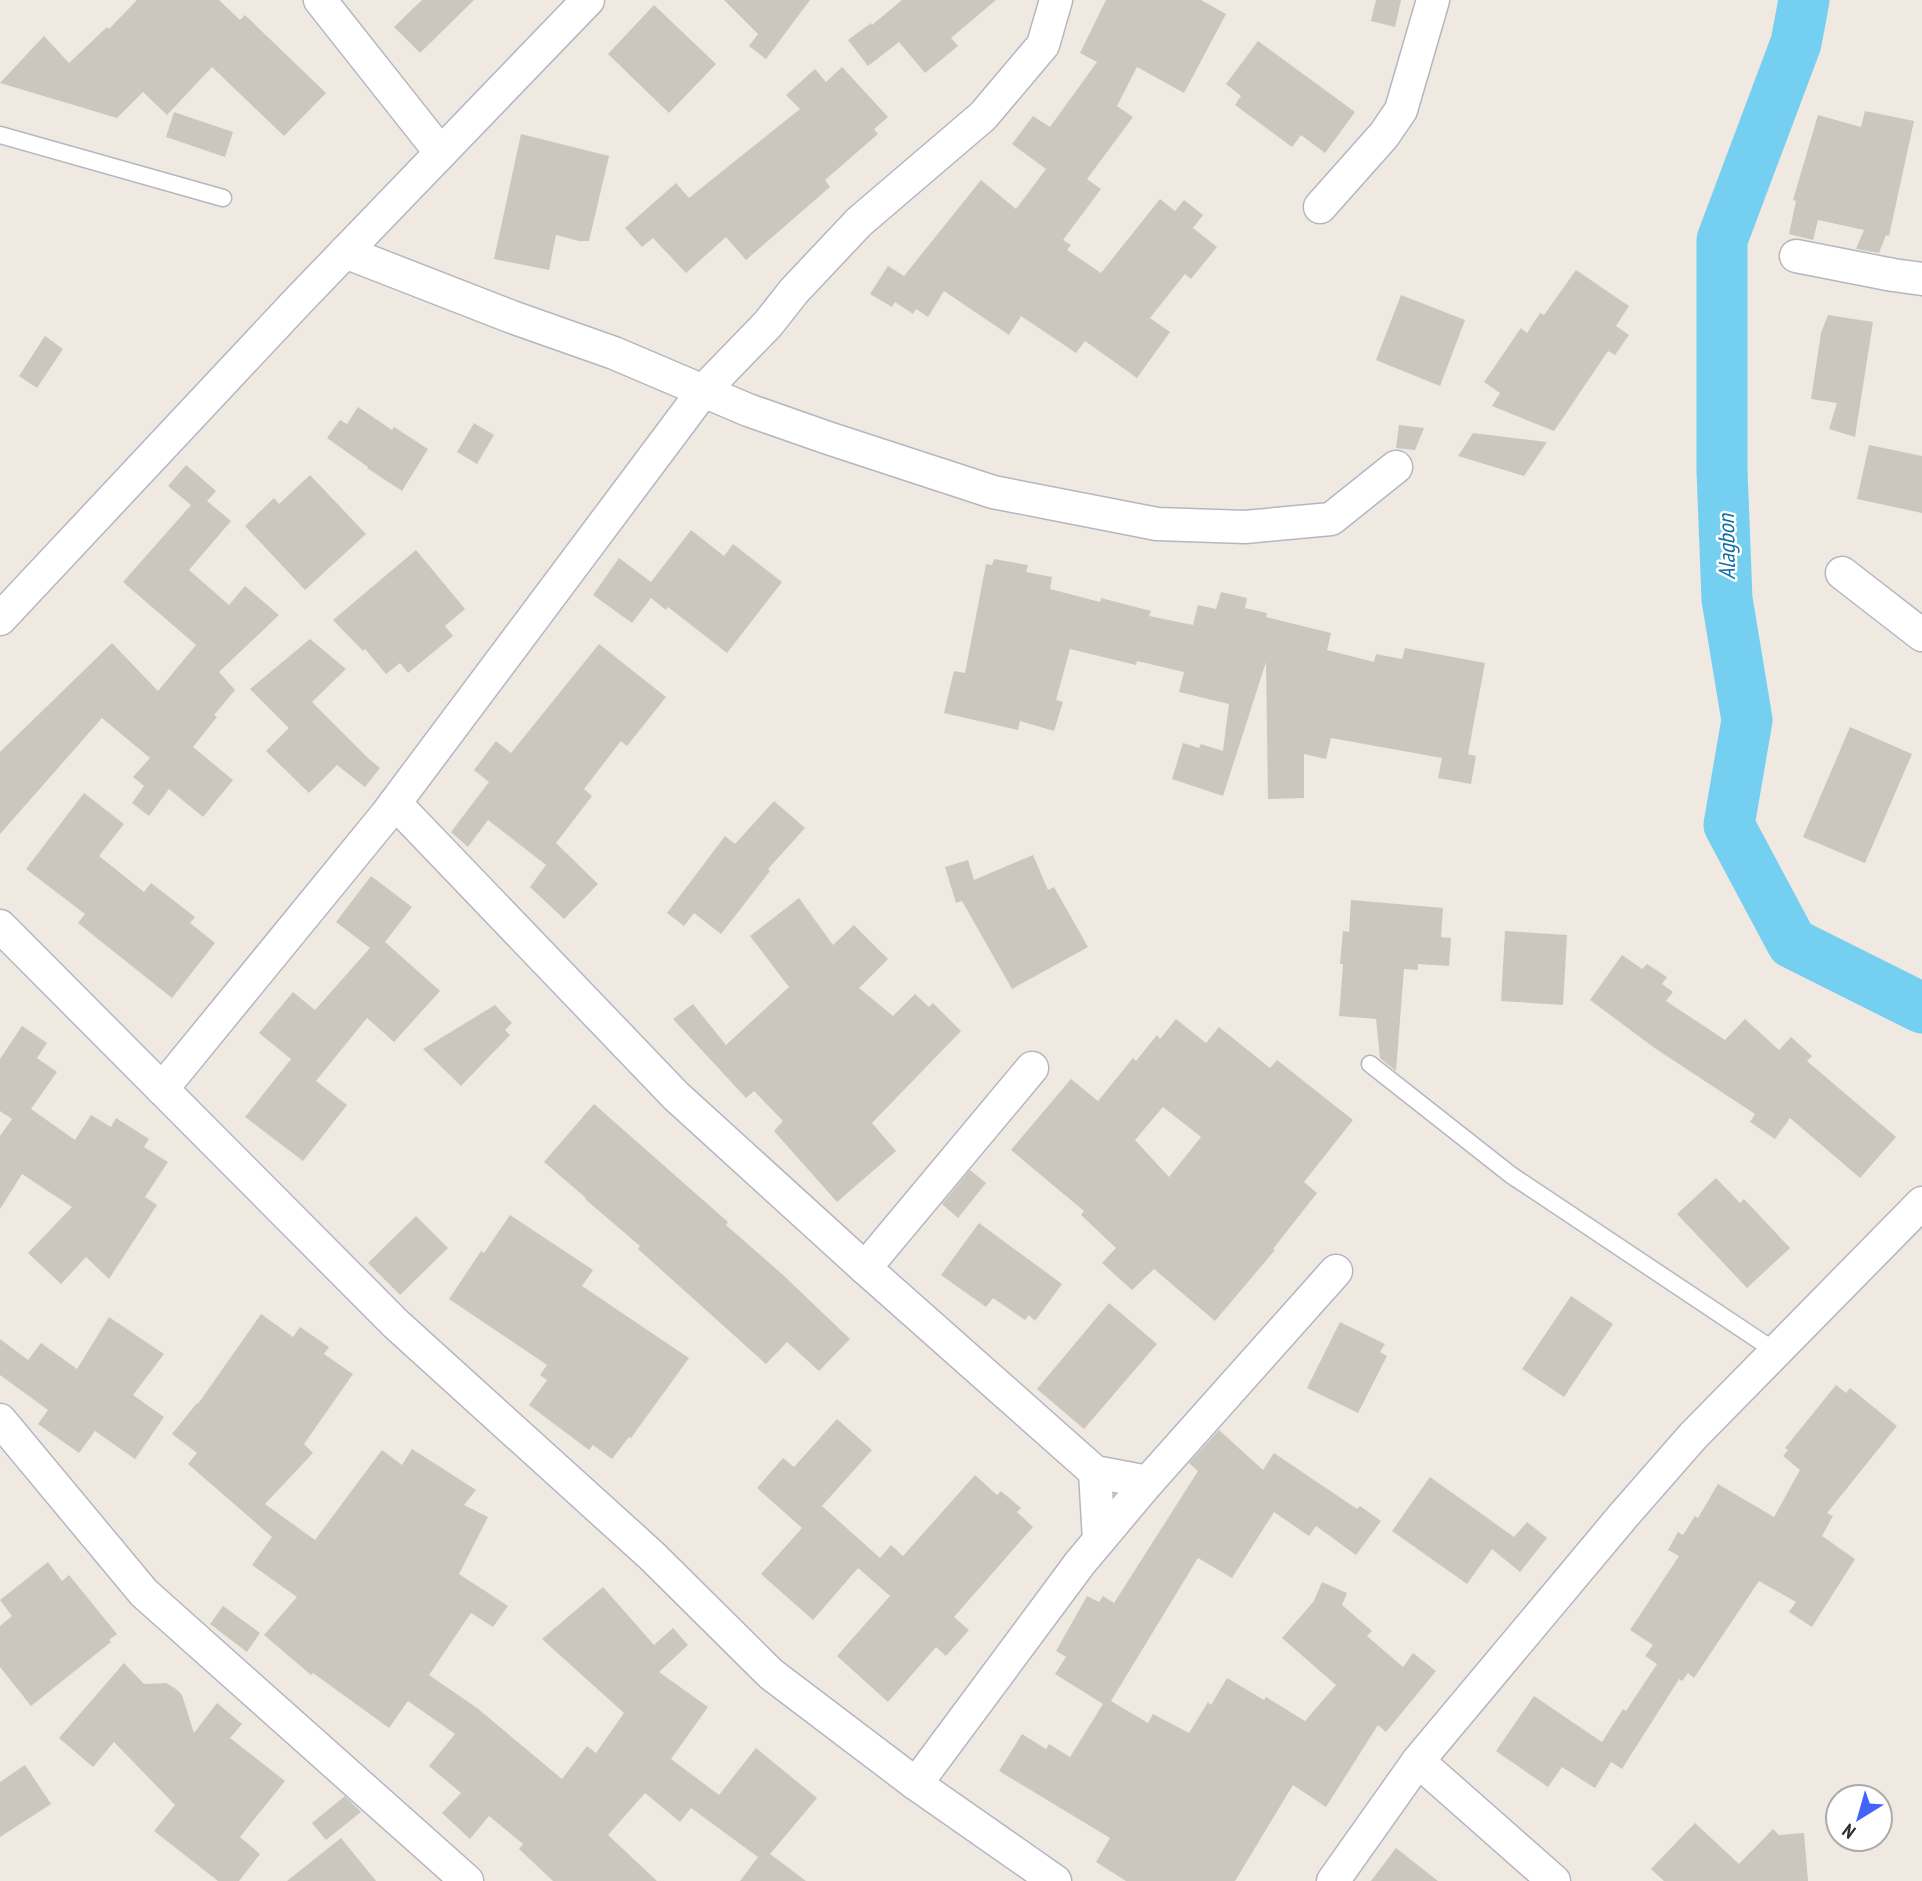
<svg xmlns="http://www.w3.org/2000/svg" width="1922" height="1881" viewBox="0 0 1922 1881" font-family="'PT Sans Narrow',sans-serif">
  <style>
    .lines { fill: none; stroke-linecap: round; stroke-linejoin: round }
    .river { stroke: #75cff0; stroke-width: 51 }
    .building { fill: #cbc7bf; fill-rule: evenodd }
    .lane-casing { stroke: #b4b7c1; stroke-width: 19 }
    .street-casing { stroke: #b4b7c1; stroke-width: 35 }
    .lane { stroke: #fff; stroke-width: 16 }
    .street { stroke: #fff; stroke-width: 32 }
    .labels { text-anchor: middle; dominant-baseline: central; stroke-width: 5; stroke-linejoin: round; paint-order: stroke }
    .water-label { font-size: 23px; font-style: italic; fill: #0d6fa3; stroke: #fff }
  </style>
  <rect width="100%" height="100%" fill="#efe9e1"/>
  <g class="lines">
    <path class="river" d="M1804,0L1796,43L1722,240V470L1727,599L1747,720L1729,825L1792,943L1922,1008"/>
  </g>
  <g class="building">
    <path d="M137,0H219L240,20L245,15L326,93L284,136L212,67L167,115L143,92L117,118L0,83L44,36L69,63L107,27L109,29Z"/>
    <path d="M422,0H474L420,53L394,27Z"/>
    <path d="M724,0H810L766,59L749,46L758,34Z"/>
    <path d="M902,0H996L951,38L958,46L925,73L899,42L868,66L848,40L871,23L872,25Z"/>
    <path d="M1106,0H1201L1226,14L1184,93L1137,67L1117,106L1133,117L1087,179L1101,189L1063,240L1071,245L1067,250L1101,273L1160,199L1175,211L1184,200L1203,215L1193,228L1217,247L1191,279L1185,274L1150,318L1170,332L1137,378L1085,341L1076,353L1021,316L1009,335L944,291L928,317L916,309L913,314L895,302L892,307L870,294L888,266L904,276L981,180L1016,209L1046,169L1012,144L1033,116L1050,127L1097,62L1080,53Z"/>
    <path d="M1376,0H1401L1395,27L1371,21Z"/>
    <path d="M654,5L716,64L669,113L608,54Z"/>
    <path d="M1258,41L1355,112L1325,153L1301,135L1292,147L1235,105L1241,96L1226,84Z"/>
    <path d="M842,67L888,117L874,129L878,134L825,180L830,187L746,260L726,237L686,273L653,238L642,247L625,228L676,183L689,198L800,109L786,95L815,69L826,82Z"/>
    <path d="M1865,111L1914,121L1889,236L1886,235L1879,253L1856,249L1864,230L1818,220L1813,240L1789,234L1796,201L1793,200L1818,115L1861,127Z"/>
    <path d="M174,112L233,132L225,157L166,137Z"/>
    <path d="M521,134L609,156L589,241H579L556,235L549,270L494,259Z"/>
    <path d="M1576,270L1629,306L1616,326L1629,335L1615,355L1608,351L1554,431L1492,406L1500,393L1484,382L1521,328L1527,333L1540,313L1544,315Z"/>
    <path d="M1401,295L1465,320L1440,386L1376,360Z"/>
    <path d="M1828,315L1873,322L1855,437L1829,429L1837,403L1811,399L1821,333Z"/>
    <path d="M45,336L63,349L37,388L19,376Z"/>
    <path d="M358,407L392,430L394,427L428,449L402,491L367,468L368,467L327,438L340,420L347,424Z"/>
    <path d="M474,423L494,435L477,464L457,452Z"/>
    <path d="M1399,425L1424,428L1415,450L1396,448Z"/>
    <path d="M1473,433L1547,442L1524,476L1458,456Z"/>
    <path d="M1869,445L1922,456V513L1857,499Z"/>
    <path d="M186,465L216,491L207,501L231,521L189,570L229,605L245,586L279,615L219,672L235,690L214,715L217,717L193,747L233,780L203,817L169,789L149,816L132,803L144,786L133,777L150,758L102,718L0,834V752L112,643L158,691L196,645L123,582L191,505L168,486Z"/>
    <path d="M310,475L366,534L305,590L245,526L274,498L279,504Z"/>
    <path d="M691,530L724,556L733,544L782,582L727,653L668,607L666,610L651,598L632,623L593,595L619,558L651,582Z"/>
    <path d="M416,550L465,609L445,626L453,636L408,673L400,663L386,674L365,649L363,651L333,620Z"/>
    <path d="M994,559L1028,565L1026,572L1052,577L1050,589L1100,602L1101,598L1151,611L1149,616L1193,625L1198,605L1216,609L1221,592L1247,598L1245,608L1267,613L1266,617L1331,633L1327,650L1374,662L1376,654L1402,659L1405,648L1485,663L1468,754L1476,756L1471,784L1438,778L1442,758L1331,738L1326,759L1304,754V798L1268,799L1266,662L1223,796L1172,779L1183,743L1199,748L1201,744L1223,751L1229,704L1179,692L1184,672L1137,661L1136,665L1070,649L1056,700L1063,702L1054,731L1020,721L1018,730L944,713L954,671L965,673L986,564L992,565Z"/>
    <path d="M310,639L346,669L312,702L369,759L380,768L365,787L337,765L309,793L266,751L289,728L250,689Z"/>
    <path d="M599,644L666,697L627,746L621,741L584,789L592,796L556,843L598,884L564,919L530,887L546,865L488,820L468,847L451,832L489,782L474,770L496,741L511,753Z"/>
    <path d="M1850,727L1912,754L1865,863L1803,837Z"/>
    <path d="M84,793L124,824L99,856L144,892L151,883L195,917L190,923L215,943L172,998L78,923L85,914L26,869Z"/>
    <path d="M774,801L805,828L768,869L770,871L721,934L694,913L684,926L667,913L725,836L735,844Z"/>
    <path d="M1033,855L1048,890L1054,887L1088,947L1012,989L962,901L956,903L945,867L968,860L974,880Z"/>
    <path d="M371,876L412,907L385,942L440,991L394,1042L367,1018L316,1081L347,1105L303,1161L245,1117L291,1059L259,1033L293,992L315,1010L370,948L336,922Z"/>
    <path d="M799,898L833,945L854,925L888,959L859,988L893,1016L915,994L929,1007L933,1003L961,1031L872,1123L896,1151L837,1202L774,1131L783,1121L754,1091L746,1098L673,1019L693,1004L726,1045L789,987L750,936Z"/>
    <path d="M1351,900L1443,908L1441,937L1451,938L1449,966L1418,964V970L1404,969L1396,1071L1380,1058L1376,1019L1339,1016L1343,964H1340L1343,931L1349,932Z"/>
    <path d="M1505,931L1567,935L1563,1005L1501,1001Z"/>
    <path d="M1622,955L1642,969L1647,964L1667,977L1662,984L1673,992L1666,1001L1725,1040L1745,1019L1779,1050L1791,1037L1812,1056L1807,1061L1896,1137L1860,1178L1790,1118L1775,1139L1750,1122L1755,1114L1656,1049L1590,1000Z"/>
    <path d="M495,1005L512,1023L505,1030L510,1035L461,1086L423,1049Z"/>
    <path d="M1176,1019L1206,1043L1219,1027L1270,1068L1277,1060L1353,1120L1304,1182L1317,1193L1273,1249L1275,1250L1215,1321L1154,1269L1132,1290L1102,1263L1116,1248L1081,1215L1084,1211L1011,1150L1071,1079L1098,1101L1133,1058L1136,1061L1157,1035L1160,1039ZM1163,1107L1201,1137L1169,1177L1135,1140Z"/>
    <path d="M22,1026L47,1043L37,1058L57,1072L31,1109L75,1140L91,1115L111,1127L116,1118L149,1139L144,1147L168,1162L145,1197L157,1205L109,1279L86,1257L61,1284L28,1253L72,1207L22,1174L0,1209V1136L12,1119L0,1111V1059Z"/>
    <path d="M594,1104L728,1222L726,1225L782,1274L850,1339L819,1371L787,1342L766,1364L638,1249L640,1246L585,1199L586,1198L544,1162Z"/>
    <path d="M970,1170L986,1183L958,1218L942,1204Z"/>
    <path d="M1716,1178L1740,1203L1744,1199L1790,1248L1747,1288L1677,1214Z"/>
    <path d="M510,1215L593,1270L582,1286L689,1358L631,1438L629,1437L612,1459L593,1445L589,1450L529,1405L547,1380L540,1375L547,1365L449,1299L481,1251L484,1253Z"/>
    <path d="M416,1216L448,1248L400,1295L368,1263Z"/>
    <path d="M979,1223L1062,1284L1035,1321L1029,1315L1025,1320L993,1298L986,1307L941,1275Z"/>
    <path d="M1571,1296L1613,1324L1564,1397L1522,1369Z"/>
    <path d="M1109,1303L1157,1344L1084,1429L1037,1389Z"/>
    <path d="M261,1314L293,1337L300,1327L329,1347L324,1354L353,1374L304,1444L313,1453L265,1504L315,1540L382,1450L402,1465L412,1449L476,1490L464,1505L488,1517L459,1574L508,1606L493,1627L471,1613L429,1675L477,1708L562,1779L587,1746L596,1753L624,1713L542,1639L603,1587L654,1645L673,1628L688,1645L659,1672L708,1707L671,1759L719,1795L756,1748L817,1798L770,1854L806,1881H740L758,1857L691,1808L680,1822L645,1793L608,1835L657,1881H553L519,1849L523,1844L489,1816L470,1839L442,1813L461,1793L429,1766L455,1734L408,1701L389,1728L313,1673L311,1675L264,1635L297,1597L252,1565L272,1537L188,1464L197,1453L172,1434L197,1403L198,1404Z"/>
    <path d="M109,1317L164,1354L133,1395L164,1417L135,1459L95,1431L79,1453L38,1424L48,1410L0,1375V1339L28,1360L41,1343L77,1369Z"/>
    <path d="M1340,1322L1385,1344L1380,1352L1387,1356L1358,1413L1307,1388Z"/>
    <path d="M1836,1385L1846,1393L1850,1388L1897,1426L1827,1513L1833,1516L1822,1536L1855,1559L1812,1627L1789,1612L1796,1602L1759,1581L1694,1678L1688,1673L1682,1681L1679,1679L1622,1769L1611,1762L1595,1788L1562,1767L1548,1787L1496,1751L1534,1696L1602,1742L1623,1709L1626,1711L1657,1664L1645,1656L1653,1645L1630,1630L1679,1556L1668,1550L1678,1532L1683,1535L1695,1516L1698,1518L1718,1484L1774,1517L1800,1470L1783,1456L1788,1450L1785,1448Z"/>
    <path d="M837,1419L872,1450L822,1506L880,1558L891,1545L903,1556L975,1475L997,1495L1001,1491L1021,1508L1017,1512L1033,1527L954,1617L969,1630L946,1656L936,1647L888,1702L837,1656L890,1596L858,1568L813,1620L761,1574L802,1528L757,1488L783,1458L794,1467Z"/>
    <path d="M1219,1430L1263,1470L1274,1453L1357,1509L1360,1506L1381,1521L1356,1555L1316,1526L1309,1536L1274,1512L1232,1578L1198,1558L1111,1701L1148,1723L1153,1714L1189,1733L1208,1702L1211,1705L1227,1678L1264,1700L1266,1697L1305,1721L1336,1685L1282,1638L1314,1601L1322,1582L1347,1593L1342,1605L1372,1631L1367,1636L1403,1667L1413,1653L1436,1671L1386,1732L1378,1725L1326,1807L1293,1785L1235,1881H1126L1096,1862L1110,1838L999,1771L1022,1734L1046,1749L1049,1744L1070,1757L1103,1704L1055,1674L1066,1657L1056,1651L1087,1596L1099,1602L1103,1596L1114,1603L1198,1471L1189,1463Z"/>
    <path d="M1430,1477L1514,1537L1527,1522L1547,1538L1520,1572L1492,1549L1467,1584L1392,1531Z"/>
    <path d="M48,1562L62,1581L69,1575L117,1634L109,1640L111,1642L31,1706L0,1667V1626L12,1616L0,1600Z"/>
    <path d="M223,1606L260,1633L247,1652L210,1624Z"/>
    <path d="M124,1663L144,1684L166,1683L176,1689L182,1695L194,1733L217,1703L242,1724L230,1738L285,1781L240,1837L260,1854L239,1881H218L154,1831L175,1805L114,1742L93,1767L59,1738Z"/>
    <path d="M25,1765L51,1804L0,1837V1782Z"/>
    <path d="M345,1796L361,1812L326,1840L312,1823Z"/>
    <path d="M1695,1823L1739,1864L1773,1829L1779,1835L1804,1833L1808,1881H1664L1651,1869Z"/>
    <path d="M341,1838L376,1881H287Z"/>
    <path d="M1396,1848L1438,1881H1371Z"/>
  </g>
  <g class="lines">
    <g class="lane-casing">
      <g id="lane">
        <path d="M0,135L223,198"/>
        <path d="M1370,1064L1511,1175L1775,1351"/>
      </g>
    </g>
    <g class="street-casing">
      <g id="street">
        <path d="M320,0L441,153"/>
        <path d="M1320,207L1384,135L1401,110L1433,0"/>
        <path d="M345,252L512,317L614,353L748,410L828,438L993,492L1157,524L1245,527L1331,519L1396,467"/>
        <path d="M1796,256L1893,275L1922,279"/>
        <path d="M1842,573L1922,635"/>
        <path d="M0,619L299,300L588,0"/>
        <path d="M395,803L676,1096L865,1268L1095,1472L1148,1482"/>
        <path d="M0,926L396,1324L652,1556L771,1674L916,1784L1055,1881"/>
        <path d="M162,1089L386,815L704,390L768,324L794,291L859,222L983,116L1043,45L1056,0"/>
        <path d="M865,1268L1032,1068"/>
        <path d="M0,1420L144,1593L467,1881"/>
        <path d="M1095,1472L1099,1540"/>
        <path d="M1418,1761L1554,1881"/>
        <path d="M916,1784L1080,1563L1148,1482L1336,1271"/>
        <path d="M1333,1881L1418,1761L1623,1516L1693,1436L1922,1203"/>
      </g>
    </g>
    <use href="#lane" class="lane"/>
    <use href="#street" class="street"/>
  </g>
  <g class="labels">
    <g class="water-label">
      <text transform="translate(1726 547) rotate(-91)">Alagbon</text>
    </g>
  </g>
  <g transform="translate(1859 1818) rotate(217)"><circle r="33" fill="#ffffff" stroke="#ababab" stroke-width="2"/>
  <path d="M0-5L12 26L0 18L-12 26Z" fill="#4264fb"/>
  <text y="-10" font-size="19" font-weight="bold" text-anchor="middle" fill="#2e2e2e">N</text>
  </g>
</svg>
